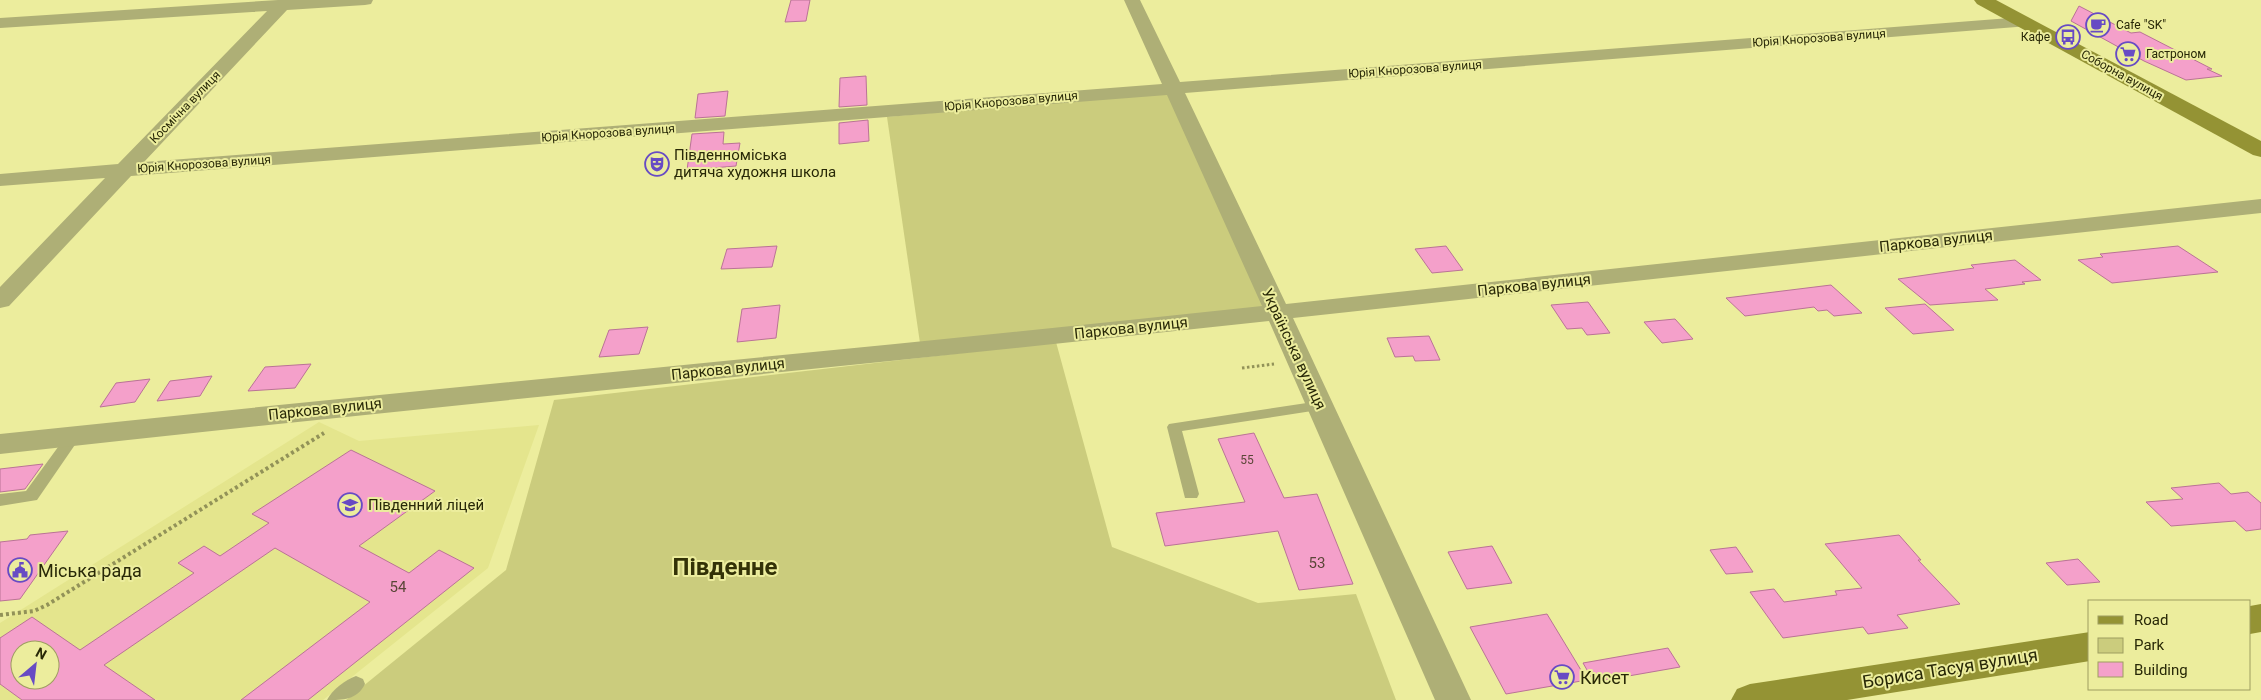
<svg xmlns="http://www.w3.org/2000/svg" width="2261" height="700" viewBox="0 0 2261 700" font-family="Roboto,sans-serif">
  <style>
    .built { fill: #e4e58d; fill-rule: evenodd }
    .green { fill: #cbcc7d }
    .building { fill: #f4a0ca; stroke: #ba7396; fill-rule: evenodd }
    .lines { fill: none; stroke-linecap: round; stroke-linejoin: round }
    .path-far1 { stroke: #929258; stroke-width: 3; stroke-dasharray: 2.5 2.5; stroke-linecap: butt }
    .path { stroke: #929258; stroke-width: 4; stroke-dasharray: 3 3; stroke-linecap: butt }
    .lane { fill: #aeaf76; fill-rule: evenodd }
    .street { fill: #aeaf76; fill-rule: evenodd }
    .secondary { fill: #949334; fill-rule: evenodd }
    .labels { text-anchor: middle; dominant-baseline: central; stroke-width: 4; stroke-linejoin: round; paint-order: stroke }
    .far-poi-label { font-size: 12px; fill: #282807; stroke: #eced9d; text-anchor: start }
    .far-street-label { font-size: 12px; fill: #282807; stroke: #eced9d }
    .number-label { font-size: 12px; fill: #5b4638 }
    .poi-label { font-size: 15px; fill: #282807; stroke: #eced9d; text-anchor: start }
    .street-label { font-size: 15px; fill: #282807; stroke: #eced9d }
    .near-number-label { font-size: 15px; fill: #5b4638 }
    .near-poi-label { font-size: 18px; fill: #282807; stroke: #eced9d; text-anchor: start }
    .near-street-label { font-size: 18px; fill: #282807; stroke: #eced9d }
    .near-district-label { font-size: 24px; font-weight: bold; fill: #333207; stroke: #eced9d }
  </style>
  <rect width="100%" height="100%" fill="#eced9d"/>
  <path class="built" d="M319,422L359,441L539,425L488,568L323,700H0V623ZM20,650H50V680H20Z"/>
  <g class="green">
    <path d="M1168,92L1264,308L920,343L887,117Z"/>
    <path d="M1056,342L1112,547L1258,603L1356,594L1396,700H346L506,570L554,400Z"/>
  </g>
  <g class="building">
    <path d="M791,0H810L806,21L785,22Z"/>
    <path d="M2079,6L2131,33L2140,32L2212,69H2207L2222,76L2186,80L2144,61L2071,21Z"/>
    <path d="M866,76L867,105L839,107L840,78Z"/>
    <path d="M728,91L725,116L695,118L698,94Z"/>
    <path d="M868,120L869,141L839,144V123Z"/>
    <path d="M724,132L723,144L740,143L736,166L687,170L692,134Z"/>
    <path d="M777,246L772,267L721,269L727,249Z"/>
    <path d="M1446,246L1463,270L1432,273L1415,249Z"/>
    <path d="M2178,246L2218,272L2112,283L2078,260L2103,257L2100,254Z"/>
    <path d="M2015,260L2041,280L2022,282L2025,284L1985,289L1998,300L1930,305L1898,279L1974,268L1971,265Z"/>
    <path d="M1831,285L1862,313L1834,316L1827,310L1818,311L1814,307L1745,316L1726,298Z"/>
    <path d="M1588,302L1610,333L1587,335L1582,328L1567,329L1551,305Z"/>
    <path d="M1925,304L1954,330L1913,334L1885,308Z"/>
    <path d="M780,305L776,338L737,342L742,309Z"/>
    <path d="M1675,319L1693,339L1662,343L1644,322Z"/>
    <path d="M648,327L639,354L599,357L609,330Z"/>
    <path d="M1429,336L1440,360L1415,361L1413,356L1395,357L1387,338Z"/>
    <path d="M311,364L295,388L248,391L265,367Z"/>
    <path d="M212,376L200,396L157,401L170,381Z"/>
    <path d="M150,379L135,402L100,407L116,383Z"/>
    <path d="M1254,433L1284,498L1317,494L1353,584L1299,590L1278,531L1165,546L1156,513L1245,502L1218,439Z"/>
    <path d="M351,450L435,491L359,546L409,573L439,550L474,568L308,700H241L370,602L275,548L104,665L155,700H22L0,684V638L32,617L80,650L194,573L178,563L204,546L220,556L269,523L252,514ZM20,650H50V680H20Z"/>
    <path d="M43,464L25,489L0,492V469Z"/>
    <path d="M2219,483L2231,494L2248,492L2261,503V529L2246,531L2235,521L2171,526L2146,502L2183,499L2171,488Z"/>
    <path d="M68,531L20,599L0,601V542L27,539L30,535Z"/>
    <path d="M1899,535L1921,560H1918L1960,604L1897,615L1908,628L1868,634L1863,627L1783,638L1750,592L1774,589L1784,602L1837,595L1835,591L1862,588L1825,544Z"/>
    <path d="M1492,546L1512,583L1467,589L1448,552Z"/>
    <path d="M1736,547L1753,572L1726,574L1710,550Z"/>
    <path d="M2078,559L2100,582L2067,585L2046,563Z"/>
    <path d="M1547,614L1587,680L1506,694L1470,627Z"/>
    <path d="M1668,648L1680,667L1594,682L1583,663Z"/>
  </g>
  <g class="lines">
    <path class="path-far1" d="M1242,368L1274,364"/>
    <path class="path" d="M0,615L34,611L47,605L324,433"/>
    <g class="lane">
      <path d="M1320,401L1325,403L1327,406L1325,409L1182,431L1199,494L1197,498H1185L1167,427L1169,424Z"/>
      <path d="M74,431L79,432L81,436L37,500L0,506V494L26,491L69,432Z"/>
      <path d="M356,676L363,679L365,684C357,700 343,700 327,700C332,690 345,680 356,676Z"/>
    </g>
    <path class="street" d="M278,0H373L371,4L365,5L287,10L144,162L1162,84L1124,0H1140L1180,82L2023,17L2029,18L2032,22L2029,26L1185,93L1286,304L2261,199V213L1293,318L1471,700H1435L1269,321C846,367 423,407 0,454V434C421,389 842,351 1262,306L1167,95L131,176L9,306L0,308V287L105,178L0,186V174L118,164L267,11L0,28V18Z"/>
    <g class="secondary">
      <path d="M1974,0H1996L2261,141V157L2253,155L1977,4Z"/>
      <path d="M2261,604V632L2250,634V606Z"/>
      <path d="M2090,632V661L1847,700H1731L1737,689L1750,684Z"/>
    </g>
  </g>
  <defs>
    <g id="cafe-ring" transform="scale(1.25)"><circle r="9.5" fill="#eced9d" stroke="#674bc4" stroke-width="1.5"/><path d="M-5.5-4.5H6V0H3Q3 3.5 0 3.5H-2.5Q-5.5 3.5-5.5 0ZM3-3.2v2h1.7v-2ZM-6 4.5H4V6H-6Z" fill="#674bc4"/></g>
    <g id="bus-ring" transform="scale(1.25)"><circle r="9.5" fill="#eced9d" stroke="#674bc4" stroke-width="1.5"/><path d="M-5-6H5V4H4V6H2V4H-2V6H-4V4H-5ZM-3.5-4V0h7V-4ZM-3.5 1.2v1.5H-2V1.2ZM2 1.2v1.5H3.5V1.2Z" fill="#674bc4"/></g>
    <g id="supermarket-ring" transform="scale(1.25)"><circle r="9.5" fill="#eced9d" stroke="#674bc4" stroke-width="1.5"/><path d="M-6-5.5h2.5l.6 2H6L4.5 2H-2.5L-4.4-4H-6ZM-1.5 3.2a1.3 1.3 0 1 0 .1 0ZM3 3.2a1.3 1.3 0 1 0 .1 0Z" fill="#674bc4"/></g>
    <g id="theatre-ring" transform="scale(1.25)"><circle r="9.5" fill="#eced9d" stroke="#674bc4" stroke-width="1.5"/><path d="M-5-5.5Q0-4 5-5.5V0Q5 5 0 6Q-5 5-5 0ZM-3.3-2.5H-1v1.5H-3.3ZM1-2.5H3.3v1.5H1ZM-2.8 1Q0 5.5 2.8 1Z" fill="#674bc4"/></g>
    <g id="school-ring" transform="scale(1.25)"><circle r="9.5" fill="#eced9d" stroke="#674bc4" stroke-width="1.5"/><path d="M0-5L7-2L0 1L-7-2ZM-4 1L0 2.5L4 1V4Q0 6-4 4Z" fill="#674bc4"/></g>
    <g id="civic-ring" transform="scale(1.25)"><circle r="9.5" fill="#eced9d" stroke="#674bc4" stroke-width="1.5"/><path d="M-.6-6.5H3V-4.5H.6V-3L4-1V1h2V6H-6V1h2V-1L-.6-3ZM-1.2 2.5V6h2.4V2.5Z" fill="#674bc4"/></g>
  </defs>
  <g fill-rule="evenodd">
    <use href="#cafe-ring" x="2098" y="25"/>
    <use href="#bus-ring" x="2068" y="37"/>
    <use href="#supermarket-ring" x="2128" y="54"/>
    <use href="#theatre-ring" x="657" y="164"/>
    <use href="#school-ring" x="350" y="505"/>
    <use href="#civic-ring" x="20" y="570"/>
    <use href="#supermarket-ring" x="1562" y="677"/>
  </g>
  <g class="labels">
    <g class="far-poi-label">
      <text x="2116" y="25">Cafe "SK"</text>
      <text x="2050" y="37" text-anchor="end">Кафе</text>
      <text x="2146" y="54">Гастроном</text>
    </g>
    <g class="far-street-label">
      <text transform="translate(1819 38) rotate(-4)">Юрія Кнорозова вулиця</text>
      <text transform="translate(1415 69) rotate(-4)">Юрія Кнорозова вулиця</text>
      <text transform="translate(2122 75) rotate(29)">Соборна вулиця</text>
      <text transform="translate(1011 101) rotate(-5)">Юрія Кнорозова вулиця</text>
      <text transform="translate(185 107) rotate(-46)">Космічна вулиця</text>
      <text transform="translate(608 133) rotate(-4)">Юрія Кнорозова вулиця</text>
      <text transform="translate(204 164) rotate(-4)">Юрія Кнорозова вулиця</text>
    </g>
    <g class="number-label">
      <text x="1247" y="460">55</text>
    </g>
    <g class="poi-label">
      <text x="674" y="155">Південноміська<tspan x="674" dy="17">дитяча художня школа</tspan></text>
      <text x="368" y="505">Південний ліцей</text>
    </g>
    <g class="street-label">
      <text transform="translate(1936 241) rotate(-6)">Паркова вулиця</text>
      <text transform="translate(1534 285) rotate(-6)">Паркова вулиця</text>
      <text transform="translate(1131 328) rotate(-6)">Паркова вулиця</text>
      <text transform="translate(1294 349) rotate(65)">Українська вулиця</text>
      <text transform="translate(728 369) rotate(-6)">Паркова вулиця</text>
      <text transform="translate(325 409) rotate(-6)">Паркова вулиця</text>
    </g>
    <g class="near-number-label">
      <text x="1317" y="563">53</text>
      <text x="398" y="587">54</text>
    </g>
    <g class="near-poi-label">
      <text x="38" y="570">Міська рада</text>
      <text x="1580" y="677">Кисет</text>
    </g>
    <g class="near-street-label">
      <text transform="translate(1950 668) rotate(-9)">Бориса Тасуя вулиця</text>
    </g>
    <g class="near-district-label">
      <text x="725" y="567">Південне</text>
    </g>
  </g>
  <rect x="2088" y="600" width="162" height="90" fill="#eced9d" stroke="#9e9e61"/>
  <rect x="2098" y="616" width="25" height="8" fill="#949334" stroke="#9e9e61"/>
  <text x="2134" y="625" font-size="15" fill="#282807">Road</text>
  <rect x="2098" y="638" width="25" height="15" fill="#cbcc7d" stroke="#9e9e61"/>
  <text x="2134" y="650" font-size="15" fill="#282807">Park</text>
  <rect x="2098" y="662" width="25" height="15" fill="#f4a0ca" stroke="#9e9e61"/>
  <text x="2134" y="675" font-size="15" fill="#282807">Building</text>
  <g transform="translate(35 665) rotate(28)"><circle r="24" fill="#eced9d" stroke="#9e9e61"/>
  <path d="M0-4L9 19L0 12L-9 19Z" fill="#674bc4"/>
  <text y="-8" font-size="14" font-weight="bold" text-anchor="middle" fill="#282807">N</text>
  </g>
</svg>
